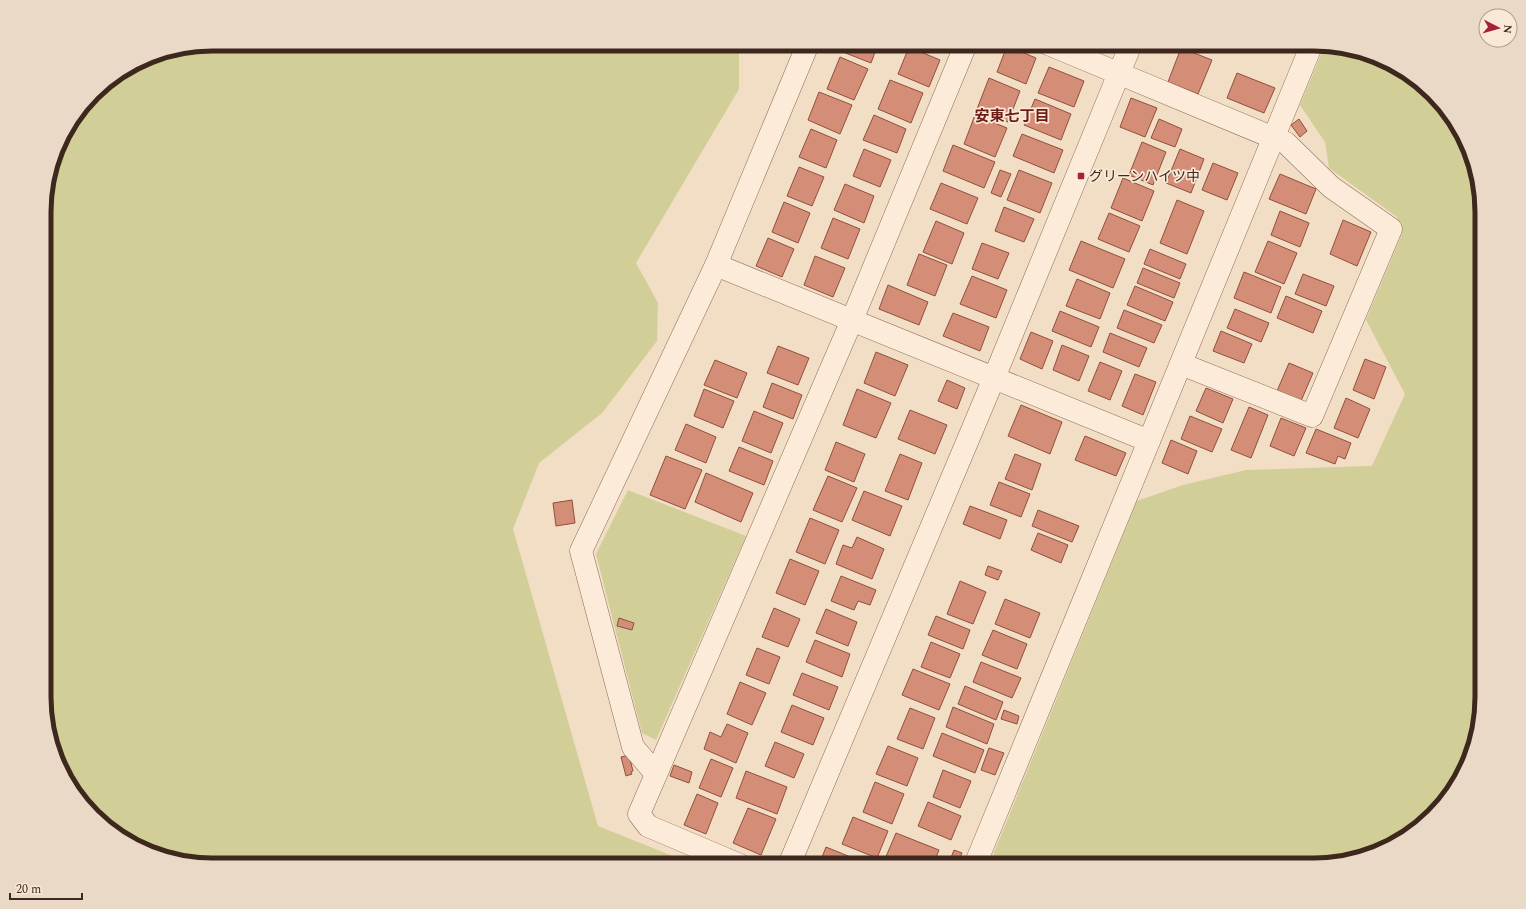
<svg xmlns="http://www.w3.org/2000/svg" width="1526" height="909" viewBox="0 0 1526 909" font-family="Spectral,'Noto Sans JP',serif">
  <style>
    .green { fill: #d2ce97 }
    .building { fill: #d48e77; stroke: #914f3c }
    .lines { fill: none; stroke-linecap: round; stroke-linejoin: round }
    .minor-casing { stroke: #8f6c59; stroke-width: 23 }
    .minor { stroke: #fcebd9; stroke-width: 22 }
    .poi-dot { fill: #a4233a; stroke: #f9e8d5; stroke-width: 1.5 }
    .labels { text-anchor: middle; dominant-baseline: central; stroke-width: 3.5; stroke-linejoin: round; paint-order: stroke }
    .poi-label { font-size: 14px; fill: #3e281e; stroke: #f9e8d5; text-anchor: start }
    .neighbourhood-label { font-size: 15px; font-weight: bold; fill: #6f1c19; stroke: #f9e8d5 }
    .rim { fill: none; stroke: #3e281e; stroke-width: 5 }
  </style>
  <rect width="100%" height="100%" fill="#f2ddc5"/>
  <g class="green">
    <path d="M212,44H739V89L636,263L658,303L657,341L602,413L539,463L513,529L598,826L695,865H212L169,859L128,842L72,790L45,718V191L61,138L101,86L148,57Z"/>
    <path d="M1325,45L1357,50L1398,67L1454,119L1473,158L1482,201V707L1459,781L1433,816L1398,842L1324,865H989L1137,501L1183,485L1246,470L1372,466L1405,394L1366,320L1402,234L1397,217L1329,168L1325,142L1300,105Z"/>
    <path d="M628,490L746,536L656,740L642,733L596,554Z"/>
  </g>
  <g class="building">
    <path d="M847,44H878L871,63L843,52Z"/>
    <path d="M929,44H945L943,50Z"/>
    <path d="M1086,44H1109L1106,52Z"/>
    <path d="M1007,46L1036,58L1026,84L997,72Z"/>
    <path d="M909,47L940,60L929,87L898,74Z"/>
    <path d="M1181,48L1212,60L1198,94L1168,82Z"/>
    <path d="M840,57L868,69L854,100L827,89Z"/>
    <path d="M1049,67L1084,81L1074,107L1038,93Z"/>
    <path d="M1237,73L1275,88L1264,113L1227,98Z"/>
    <path d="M989,78L1020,91L1008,122L977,109Z"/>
    <path d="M890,80L923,93L911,123L878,109Z"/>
    <path d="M819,92L852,105L840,134L808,120Z"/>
    <path d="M1131,98L1157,108L1145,137L1120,127Z"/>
    <path d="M1035,99L1071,114L1061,140L1024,125Z"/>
    <path d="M874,115L906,129L897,153L863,140Z"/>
    <path d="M975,115L1007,128L995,157L964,144Z"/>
    <path d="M1159,119L1182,129L1175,147L1151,138Z"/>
    <path d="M1299,119L1307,131L1300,137L1291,125Z"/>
    <path d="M811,129L837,140L826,168L799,157Z"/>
    <path d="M1022,134L1063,150L1054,173L1013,156Z"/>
    <path d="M1142,142L1166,152L1153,185L1129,175Z"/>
    <path d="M953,145L995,162L984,188L943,171Z"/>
    <path d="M864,149L891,160L880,187L853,176Z"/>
    <path d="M1180,149L1204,159L1191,193L1166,183Z"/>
    <path d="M1213,163L1238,173L1227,200L1202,190Z"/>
    <path d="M799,167L824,177L812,206L787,196Z"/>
    <path d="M1000,170L1011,174L1001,197L991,193Z"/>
    <path d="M1019,170L1052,183L1040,213L1007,200Z"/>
    <path d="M1280,174L1316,189L1306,214L1269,199Z"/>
    <path d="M1123,178L1154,191L1142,221L1111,208Z"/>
    <path d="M941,183L978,198L967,224L930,209Z"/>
    <path d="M845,184L874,196L864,223L834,210Z"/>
    <path d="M1177,200L1204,211L1187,254L1160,243Z"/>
    <path d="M784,202L810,213L798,243L772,232Z"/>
    <path d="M1004,207L1034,219L1024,242L995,231Z"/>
    <path d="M1280,211L1309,223L1300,247L1271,235Z"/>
    <path d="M1109,213L1140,226L1129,252L1098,239Z"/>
    <path d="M833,218L860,229L848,259L821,248Z"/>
    <path d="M1343,220L1371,232L1357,266L1330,254Z"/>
    <path d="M936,221L964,233L952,264L923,252Z"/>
    <path d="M768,238L794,249L782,277L756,266Z"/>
    <path d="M1081,241L1125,259L1113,288L1069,270Z"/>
    <path d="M1268,241L1297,253L1284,284L1255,272Z"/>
    <path d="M982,243L1009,253L998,279L972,269Z"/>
    <path d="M1150,249L1186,264L1180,279L1144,264Z"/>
    <path d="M919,254L947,265L935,296L907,285Z"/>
    <path d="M815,256L845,268L833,297L804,285Z"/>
    <path d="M1143,268L1180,283L1174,298L1137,283Z"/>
    <path d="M1244,272L1281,287L1271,313L1234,298Z"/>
    <path d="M1303,274L1334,286L1326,306L1295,294Z"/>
    <path d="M972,276L1007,290L996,318L960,304Z"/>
    <path d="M1077,279L1110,293L1100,319L1066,306Z"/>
    <path d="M888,285L928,302L919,325L879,309Z"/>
    <path d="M1135,286L1173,302L1165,321L1127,305Z"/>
    <path d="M1286,296L1322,311L1313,333L1277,318Z"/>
    <path d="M1235,309L1269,323L1261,342L1227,328Z"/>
    <path d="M1124,310L1162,325L1154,343L1117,328Z"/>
    <path d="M1060,311L1099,327L1091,347L1052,331Z"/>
    <path d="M953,313L989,327L980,351L943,336Z"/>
    <path d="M1221,331L1252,344L1244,363L1213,351Z"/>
    <path d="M1031,332L1053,341L1042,369L1020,359Z"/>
    <path d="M1110,333L1147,348L1139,367L1103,352Z"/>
    <path d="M1062,345L1089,356L1079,381L1053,370Z"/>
    <path d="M778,346L809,358L798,385L767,373Z"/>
    <path d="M876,352L908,365L895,396L864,383Z"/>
    <path d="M1365,359L1386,367L1374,399L1353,390Z"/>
    <path d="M715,360L747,373L737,398L704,385Z"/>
    <path d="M1100,362L1122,371L1110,400L1088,391Z"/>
    <path d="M1289,363L1313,373L1301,401L1277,391Z"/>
    <path d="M1135,374L1156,382L1143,415L1122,406Z"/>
    <path d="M947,380L965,388L957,409L938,401Z"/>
    <path d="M772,383L802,395L793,419L763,407Z"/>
    <path d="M1206,388L1233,399L1223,423L1196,411Z"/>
    <path d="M704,389L734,401L723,428L694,416Z"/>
    <path d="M857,389L891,403L876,438L843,425Z"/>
    <path d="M1346,398L1370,409L1358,438L1334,428Z"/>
    <path d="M1021,405L1062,422L1050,454L1008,436Z"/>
    <path d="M1249,407L1268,415L1251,458L1231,450Z"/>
    <path d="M910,410L947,425L935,454L898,439Z"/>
    <path d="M754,411L783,423L771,453L742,441Z"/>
    <path d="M1190,416L1222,429L1212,452L1181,439Z"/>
    <path d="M1281,418L1306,428L1294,456L1270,446Z"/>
    <path d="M686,424L716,437L706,463L675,450Z"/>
    <path d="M1316,429L1351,443L1345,459L1338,456L1335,464L1306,453Z"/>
    <path d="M1085,436L1126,453L1116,476L1075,460Z"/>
    <path d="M1171,440L1197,451L1188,474L1162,463Z"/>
    <path d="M836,442L865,454L854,482L825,470Z"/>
    <path d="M739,447L773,461L764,485L729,471Z"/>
    <path d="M900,454L922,463L908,500L885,491Z"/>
    <path d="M1015,454L1041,464L1032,490L1005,479Z"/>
    <path d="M666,456L702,470L685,509L650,495Z"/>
    <path d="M706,473L753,493L741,522L695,502Z"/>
    <path d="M828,476L857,488L842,522L813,510Z"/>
    <path d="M999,482L1030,494L1021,517L990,505Z"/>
    <path d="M864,491L902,506L890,536L852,520Z"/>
    <path d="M572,500L575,523L556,526L553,503Z"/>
    <path d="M970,506L1007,520L1000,539L963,524Z"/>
    <path d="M1038,510L1079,526L1072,542L1032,526Z"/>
    <path d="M810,518L839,530L825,564L796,552Z"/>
    <path d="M1038,533L1068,545L1061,563L1031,550Z"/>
    <path d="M857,537L884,549L872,579L836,564L843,545L852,548Z"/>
    <path d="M790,559L819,571L805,605L776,593Z"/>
    <path d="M988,566L1002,571L998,580L985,575Z"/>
    <path d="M841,576L876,590L870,605L858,601L854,610L831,601Z"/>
    <path d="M960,581L986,592L973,624L947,614Z"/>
    <path d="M1005,599L1040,613L1030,638L995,624Z"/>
    <path d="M774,608L800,619L788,647L762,637Z"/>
    <path d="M826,609L857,622L848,646L816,633Z"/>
    <path d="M936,616L970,630L963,649L928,635Z"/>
    <path d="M619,618L634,623L632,630L617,626Z"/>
    <path d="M993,630L1027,644L1017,669L982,655Z"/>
    <path d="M815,640L850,654L842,677L806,662Z"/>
    <path d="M931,642L960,654L950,678L921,667Z"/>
    <path d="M757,648L780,657L769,684L746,675Z"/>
    <path d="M981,662L1021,678L1012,698L973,682Z"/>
    <path d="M913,669L950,684L939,710L902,695Z"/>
    <path d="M802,673L838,687L829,710L793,695Z"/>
    <path d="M740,682L766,693L752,725L727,714Z"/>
    <path d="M965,686L1003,702L996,720L958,704Z"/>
    <path d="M792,705L824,718L813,745L781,732Z"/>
    <path d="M953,707L994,724L987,744L946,727Z"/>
    <path d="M910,708L935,718L923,749L897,739Z"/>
    <path d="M1004,710L1019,716L1017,724L1001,719Z"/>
    <path d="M727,724L748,733L736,763L704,749L710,732L721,737Z"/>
    <path d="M942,733L984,750L975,773L933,756Z"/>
    <path d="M775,742L804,754L794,778L765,766Z"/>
    <path d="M888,746L918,758L907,786L876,774Z"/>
    <path d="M989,748L1004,753L995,775L981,770Z"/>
    <path d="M629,755L633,771L631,772L632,774L626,776L621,757Z"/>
    <path d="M711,759L733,768L721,797L699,788Z"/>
    <path d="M674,765L692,772L689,783L670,776Z"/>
    <path d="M943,770L971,781L960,808L933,797Z"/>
    <path d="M746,771L787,787L777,814L736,798Z"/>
    <path d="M875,782L904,794L892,824L863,812Z"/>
    <path d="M697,794L718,803L706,834L684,825Z"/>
    <path d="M928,802L961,816L951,840L918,826Z"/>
    <path d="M748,808L776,819L761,855L733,843Z"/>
    <path d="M853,817L888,831L877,858L842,844Z"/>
    <path d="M896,833L939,850L933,865H901L885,859Z"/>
    <path d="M826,847L870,865H819Z"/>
    <path d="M954,850L962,853L957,865H948Z"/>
  </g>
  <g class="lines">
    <g class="minor-casing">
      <g id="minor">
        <path d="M1048,44L1286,143L1331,187L1391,229L1312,416L1181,364"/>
        <path d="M716,265L1149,441"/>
        <path d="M656,774L633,747L581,551L716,265L808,44"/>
        <path d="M740,865L648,826L639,814L852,320L966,44"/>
        <path d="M789,865L994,378L1131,44"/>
        <path d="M975,865L1312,44"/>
      </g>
    </g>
    <use href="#minor" class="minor"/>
  </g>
  <rect class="poi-dot" x="1077" y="172" width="8" height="8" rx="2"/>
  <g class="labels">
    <g class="poi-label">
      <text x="1089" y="176">グリーンハイツ中</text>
    </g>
    <g class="neighbourhood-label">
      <text x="1012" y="116">安東七丁目</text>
    </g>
  </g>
  <path d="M0 0H1526V909H0ZM212 51H1314A161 161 0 0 1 1475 212V697A161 161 0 0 1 1314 858H212A161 161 0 0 1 51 697V212A161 161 0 0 1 212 51Z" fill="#ead9c6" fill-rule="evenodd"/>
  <path class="rim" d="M212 51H1314A161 161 0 0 1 1475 212V697A161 161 0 0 1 1314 858H212A161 161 0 0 1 51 697V212A161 161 0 0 1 212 51Z"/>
  <g transform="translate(1498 28) rotate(96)"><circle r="19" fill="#f9e8d5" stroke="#ae9b8c"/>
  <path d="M0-3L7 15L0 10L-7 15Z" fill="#a4233a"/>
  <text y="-6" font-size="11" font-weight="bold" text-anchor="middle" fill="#3e281e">N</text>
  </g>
  <path d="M10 893v6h72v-6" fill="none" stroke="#3e281e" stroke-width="2"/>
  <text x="16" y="893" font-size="12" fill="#3e281e" stroke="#f9e8d5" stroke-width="3" paint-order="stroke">20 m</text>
</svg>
